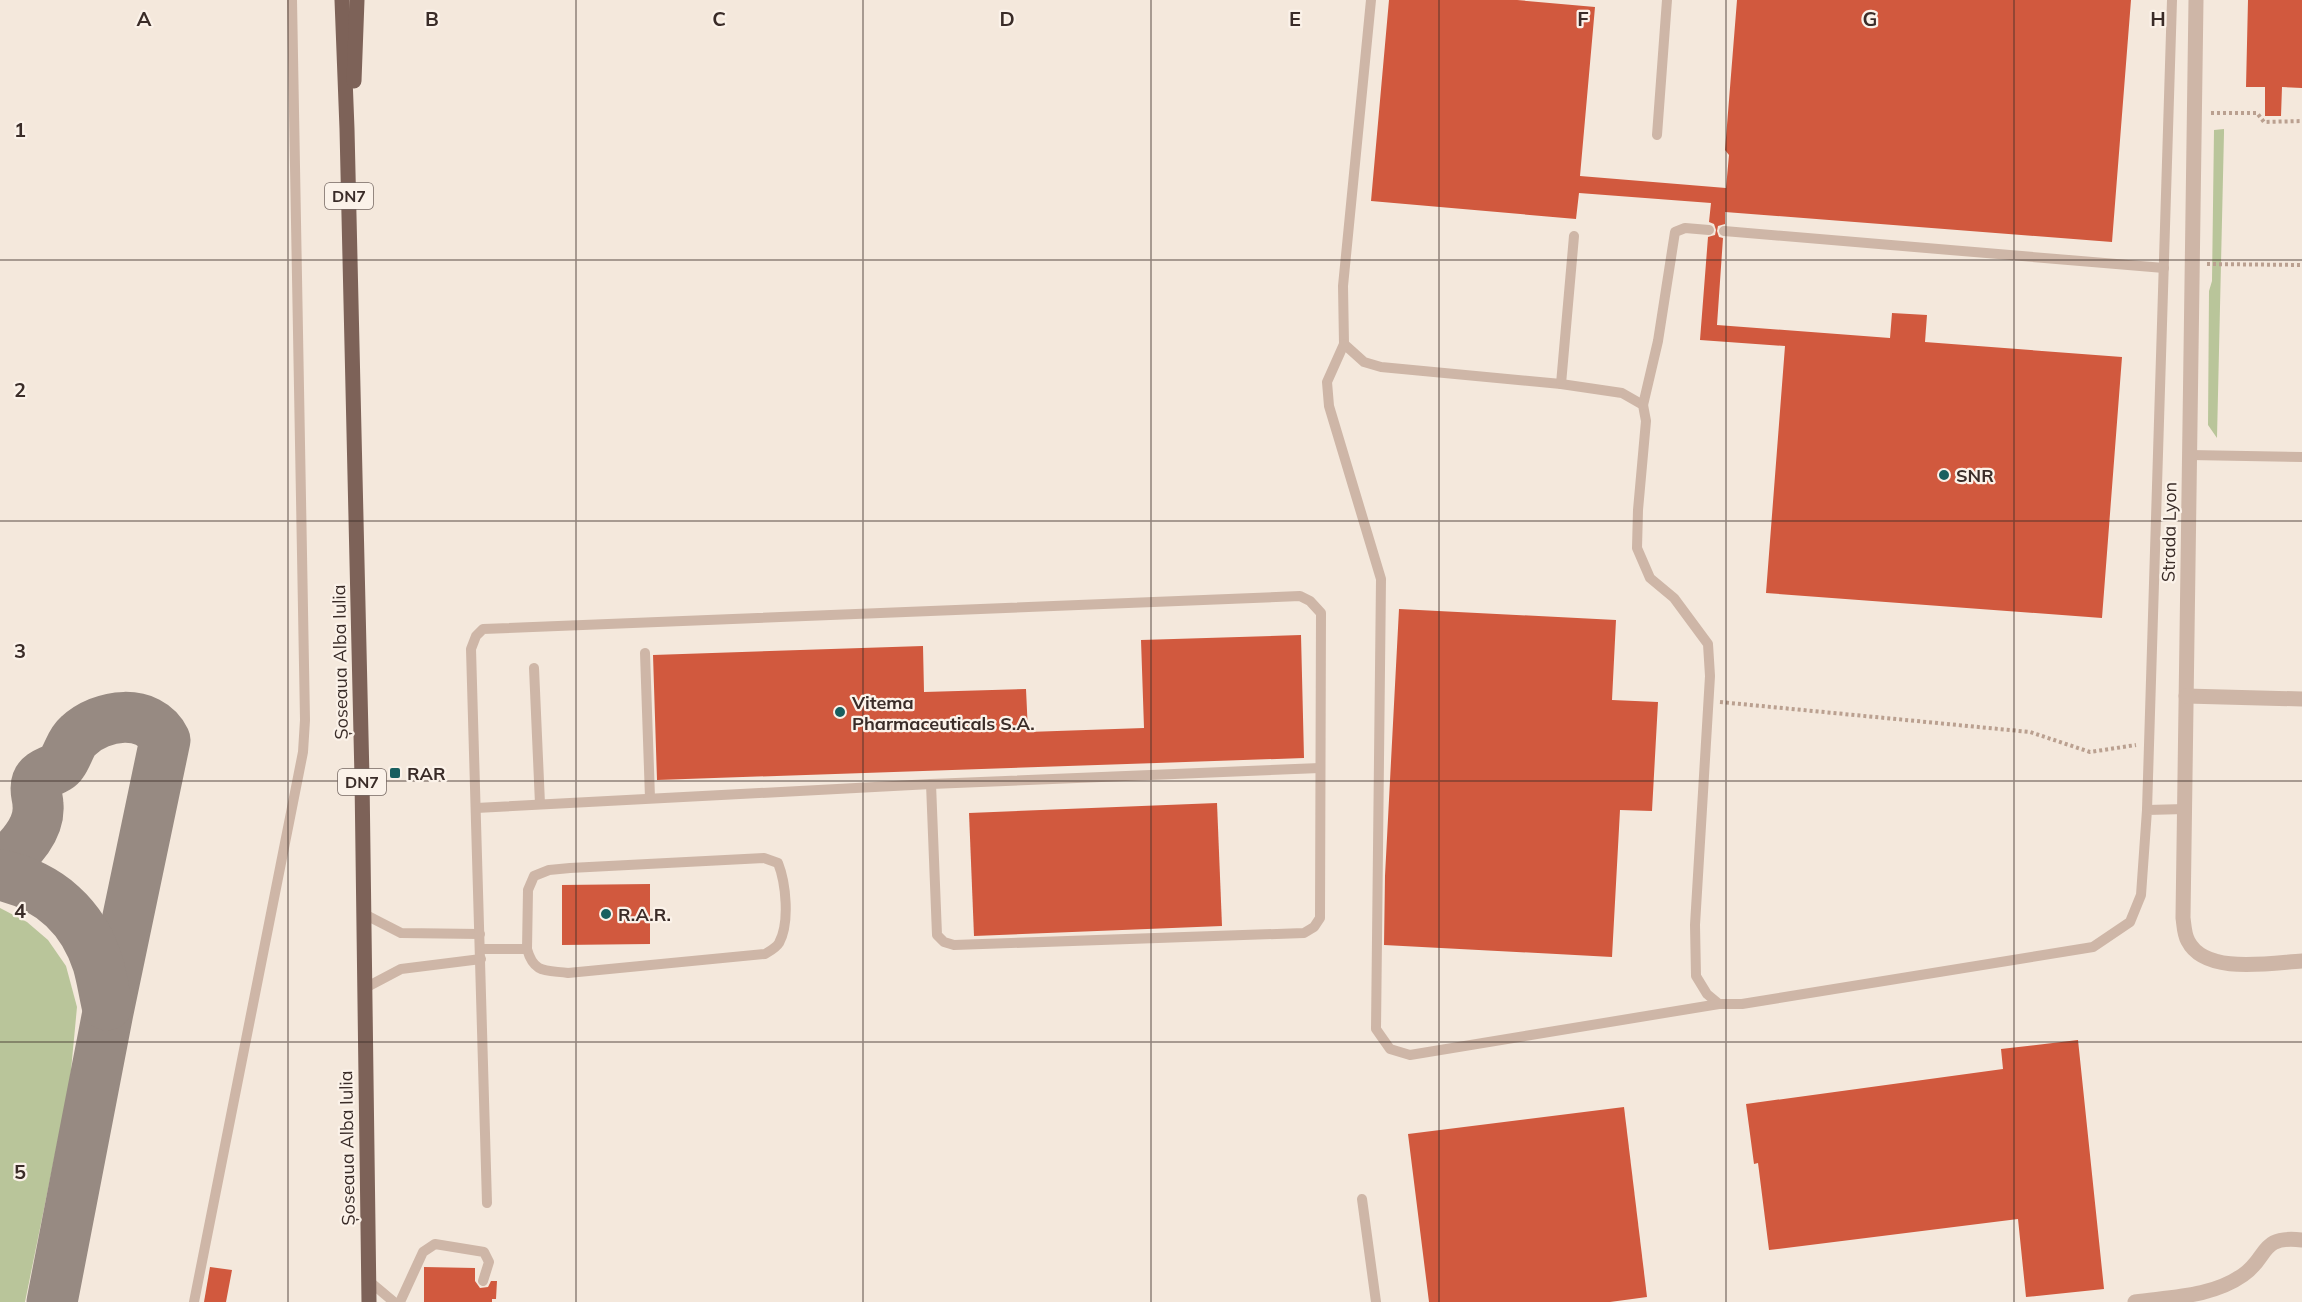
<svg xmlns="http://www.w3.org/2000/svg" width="2302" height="1302" viewBox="0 0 2302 1302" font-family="Mulish,sans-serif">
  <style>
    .green { fill: #b9c59a }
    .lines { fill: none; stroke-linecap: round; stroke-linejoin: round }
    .taxiway { stroke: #978a82; stroke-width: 51 }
    .building { fill: #d1593e }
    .path { stroke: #baa090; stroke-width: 4; stroke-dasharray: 3 3; stroke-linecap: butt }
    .service { stroke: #ceb6a7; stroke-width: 10 }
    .minor { stroke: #ceb6a7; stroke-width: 15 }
    .primary { stroke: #7d6258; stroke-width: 15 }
    .grid { fill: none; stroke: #3a2c28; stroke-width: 1.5; stroke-opacity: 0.55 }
    .poi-dot { fill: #195f5f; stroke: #fbf2e9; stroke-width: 2 }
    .labels { text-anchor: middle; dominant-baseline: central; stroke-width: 4.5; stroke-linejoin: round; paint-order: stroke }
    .shield { fill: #fbf2e9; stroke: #746762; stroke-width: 1.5 }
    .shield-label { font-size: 16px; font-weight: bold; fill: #3a2c28 }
    .poi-label { font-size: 18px; font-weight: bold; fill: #3a2c28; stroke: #fbf2e9; text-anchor: start }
    .street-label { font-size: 18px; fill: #3a2c28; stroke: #fbf2e9 }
    .grid-label { font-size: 20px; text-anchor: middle; font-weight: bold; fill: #3a2c28; stroke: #fbf2e9; stroke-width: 4.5; stroke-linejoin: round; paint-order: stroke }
  </style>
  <rect width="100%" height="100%" fill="#f4e8dc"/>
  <g class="green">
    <path d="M2224,129V133L2217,438L2208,425L2209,291L2212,281L2214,130Z"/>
    <path d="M0,908L27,922L48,940L66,966L77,1007L70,1081L25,1302H0Z"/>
  </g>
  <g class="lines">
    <g class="taxiway">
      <path d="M0,863C20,853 40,827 38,805C38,797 34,790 37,782C41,771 56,772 62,763C68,755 70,743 78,736C101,714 149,707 165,740L108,1012L52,1302"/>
      <path d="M0,875C49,886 83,916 98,964C102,978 104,992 107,1005"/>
    </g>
  </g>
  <g class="building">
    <path d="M1389,0H1517L1595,7L1580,176L1726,188L1729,155L1725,150L1737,0H2131L2112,242L1725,212V224L1718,226L1717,231L1719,237L1723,238L1717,325L1890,338L1892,313L1927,315L1925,342L2122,357L2102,618L1766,593L1785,346L1700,340L1708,237L1715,235L1716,230L1714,224L1709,222L1711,203L1579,193L1576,219L1371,201Z"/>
    <path d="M2248,0H2302V88L2282,87L2281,116H2265V87H2246Z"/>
    <path d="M1399,609L1616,620L1612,700L1658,702L1652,811L1620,810L1612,957L1384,945L1385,876Z"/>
    <path d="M1301,635L1304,758L657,780L653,655L923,646L924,692L1026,689L1028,732L1144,728L1141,640Z"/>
    <path d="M1217,803L1222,926L974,936L969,813Z"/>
    <path d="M650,884V944L562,945V885Z"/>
    <path d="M2078,1040L2104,1289L2026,1297L2018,1219L1769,1250L1758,1163L1754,1164L1746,1104L2003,1069L2001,1049Z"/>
    <path d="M1624,1107L1647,1297L1610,1302H1429L1408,1134Z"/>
    <path d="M210,1267L232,1270L226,1302H204Z"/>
    <path d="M424,1267L475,1268V1281L480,1288L488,1287L491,1281H497L496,1299H492V1302H424Z"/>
  </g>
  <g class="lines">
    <g class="path">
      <path d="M2211,113H2257L2264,122L2302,121"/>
      <path d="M2207,264L2302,265"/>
      <path d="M1720,702L2030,732L2090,752L2136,745"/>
    </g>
    <g class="service">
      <path d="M1371,0L1343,286L1344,344L1364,362L1381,367L1561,384L1622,393L1643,405L1646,421L1638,510L1637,548L1650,578L1674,598L1708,644L1710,676L1695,925L1696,976L1707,994L1719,1004H1742L2093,947L2130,922L2141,895L2147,810L2185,809"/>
      <path d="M1657,135L1667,0"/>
      <path d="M1724,231L2164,268"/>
      <path d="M1344,344L1327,382L1329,406L1381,579L1376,1029L1390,1049L1410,1055L1719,1004"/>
      <path d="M1561,384L1574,236"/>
      <path d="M1643,405L1658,341L1675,232L1685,228L1709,230"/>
      <path d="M2190,455L2302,457"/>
      <path d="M645,653L650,798"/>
      <path d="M534,668L540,804"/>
      <path d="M476,808L931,784L1320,768"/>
      <path d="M2147,810L2172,0"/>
      <path d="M764,858L778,863C786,883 790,923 779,943C776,948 770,951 765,954L568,973C546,970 534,974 527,949L528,890L534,876L549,870L570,868Z"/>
      <path d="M364,914L401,933L480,934"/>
      <path d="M480,949H527"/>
      <path d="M365,988L401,969L481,959"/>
      <path d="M1362,1199L1376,1302"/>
      <path d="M487,1203L471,649L476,636L483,629L1300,596L1310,601L1321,613L1320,918L1314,927L1304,933L954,945L944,942L937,935L931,784"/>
      <path d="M369,1281L394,1302"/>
      <path d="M194,1302L303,752L305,720L292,0"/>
      <path d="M400,1302L423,1252L435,1244L484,1252L489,1262L483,1281"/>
    </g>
    <g class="minor">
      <path d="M2196,0L2183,918C2184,924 2184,934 2188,941C2205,975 2270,963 2302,961"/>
      <path d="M2186,696L2302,699"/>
      <path d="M2135,1302C2171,1297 2212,1297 2243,1275C2269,1257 2259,1235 2302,1240"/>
    </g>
    <g class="primary">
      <path d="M342,0L347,129L362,778L369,1302"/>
      <path d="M354,81L357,0"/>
    </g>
  </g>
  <path class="grid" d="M288,0V1302M576,0V1302M863,0V1302M1151,0V1302M1439,0V1302M1726,0V1302M2014,0V1302M0,260H2302M0,521H2302M0,781H2302M0,1042H2302"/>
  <g class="poi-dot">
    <circle cx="1944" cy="475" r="6"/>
    <circle cx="840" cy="712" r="6"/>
    <rect x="389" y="767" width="12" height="12" rx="3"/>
    <circle cx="606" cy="914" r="6"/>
  </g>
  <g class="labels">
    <g class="shield">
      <rect x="325" y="183" width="48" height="26" rx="4.5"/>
      <rect x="338" y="769" width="48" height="26" rx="4.5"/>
    </g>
    <g class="shield-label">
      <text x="349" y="196">DN7</text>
      <text x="362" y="782">DN7</text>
    </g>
    <g class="poi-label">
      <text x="1956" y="475">SNR</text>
      <text x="852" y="702">Vitema<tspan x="852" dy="21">Pharmaceuticals S.A.</tspan></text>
      <text x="407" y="773">RAR</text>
      <text x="618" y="914">R.A.R.</text>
    </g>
    <g class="street-label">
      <text transform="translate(2169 532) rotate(-89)">Strada Lyon</text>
      <text transform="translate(340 662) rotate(-91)">Șoseaua Alba Iulia</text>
      <text transform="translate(347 1148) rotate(-91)">Șoseaua Alba Iulia</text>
    </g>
  </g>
  <g class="grid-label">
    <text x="144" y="26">A</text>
    <text x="432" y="26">B</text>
    <text x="719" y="26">C</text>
    <text x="1007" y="26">D</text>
    <text x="1295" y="26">E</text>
    <text x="1583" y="26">F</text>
    <text x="1870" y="26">G</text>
    <text x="2158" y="26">H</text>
    <text x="20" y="137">1</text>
    <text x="20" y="397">2</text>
    <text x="20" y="658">3</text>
    <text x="20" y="918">4</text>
    <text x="20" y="1179">5</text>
  </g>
</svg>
